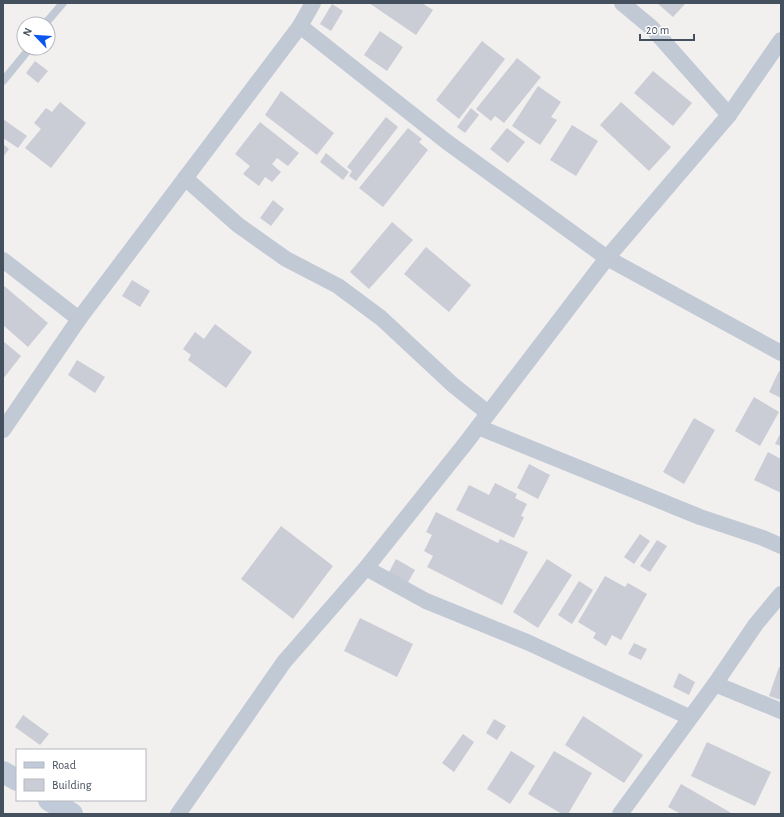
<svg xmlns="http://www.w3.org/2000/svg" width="784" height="817" viewBox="0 0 784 817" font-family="'Alegreya Sans',sans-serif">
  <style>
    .building { fill: #cacdd5 }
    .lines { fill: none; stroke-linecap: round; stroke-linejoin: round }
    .lane { stroke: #c1c9d5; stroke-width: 8 }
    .street { stroke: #c1c9d5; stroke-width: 16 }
    .secondary { stroke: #c0cad9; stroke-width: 22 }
  </style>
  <rect width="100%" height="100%" fill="#f2efef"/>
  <g class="building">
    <path d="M369,3H422L433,10L416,35Z"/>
    <path d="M657,3H684L685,4L673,17Z"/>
    <path d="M332,4L343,11L331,31L320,24Z"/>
    <path d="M380,31L403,47L387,71L364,55Z"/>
    <path d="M482,41L505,59L459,119L436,100Z"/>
    <path d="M517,58L541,77L504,123L495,116L491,121L476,109Z"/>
    <path d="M35,61L48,71L38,83L26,73Z"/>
    <path d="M653,71L692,103L673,126L634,93Z"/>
    <path d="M538,86L561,102L551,117L557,120L540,145L512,126Z"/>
    <path d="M281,91L334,133L317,155L265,115Z"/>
    <path d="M60,102L86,123L51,168L25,148L41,129L34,123L46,108L52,112Z"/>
    <path d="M621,102L671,147L649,171L600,125Z"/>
    <path d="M471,108L479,115L465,133L457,127Z"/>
    <path d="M386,117L398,127L356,181L349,176L352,171L347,167Z"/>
    <path d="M3,119L27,136L18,148L3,138Z"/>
    <path d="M260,122L299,153L288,166L277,158L272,164L281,172L272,182L265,177L259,186L243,174L250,166L235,154Z"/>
    <path d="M572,125L598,141L576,176L550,160Z"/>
    <path d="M408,128L422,139L419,142L428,150L383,207L359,188Z"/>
    <path d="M507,128L525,142L508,163L490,149Z"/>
    <path d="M3,144L9,149L3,157Z"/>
    <path d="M326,153L349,172L343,180L320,162Z"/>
    <path d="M273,200L284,209L271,226L260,218Z"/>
    <path d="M392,222L413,240L369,289L350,272Z"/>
    <path d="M426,247L471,285L449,312L404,274Z"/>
    <path d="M132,280L150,291L140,307L122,296Z"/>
    <path d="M3,285L48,323L28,347L3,325Z"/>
    <path d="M215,324L252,352L226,388L188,360L191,355L183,349L195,332L204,339Z"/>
    <path d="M3,341L21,356L3,379Z"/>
    <path d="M77,360L105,377L95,393L68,375Z"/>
    <path d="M779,371L781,372V398L769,392Z"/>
    <path d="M754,397L779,412L760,446L735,431Z"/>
    <path d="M694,418L715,430L684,484L663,472Z"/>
    <path d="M781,432V446L775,444Z"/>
    <path d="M768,452L781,459V493L754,480Z"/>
    <path d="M529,464L550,475L538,499L517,488Z"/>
    <path d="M495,483L517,494L515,498L527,504L521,516L524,517L514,538L456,510L469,485L489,495Z"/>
    <path d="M436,512L498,543L500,539L528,552L502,605L427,567L433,556L424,551L432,535L426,532Z"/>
    <path d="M281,526L333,566L293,619L241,579Z"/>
    <path d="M640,534L650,541L634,564L624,557Z"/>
    <path d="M657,540L667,546L650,572L640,566Z"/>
    <path d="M396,559L415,570L407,584L388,574Z"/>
    <path d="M547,559L572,575L538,628L513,612Z"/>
    <path d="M605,576L625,587L628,583L647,594L621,640L612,635L606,646L593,638L596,633L578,622Z"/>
    <path d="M579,581L593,590L572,624L558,615Z"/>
    <path d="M360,618L413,644L397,677L344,651Z"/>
    <path d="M634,643L647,649L641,660L628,654Z"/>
    <path d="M779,667L781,668V700L769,696Z"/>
    <path d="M679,673L695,682L689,695L673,687Z"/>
    <path d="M23,715L49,734L40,745L15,727Z"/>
    <path d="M583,716L643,755L624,783L565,745Z"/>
    <path d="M494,719L506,726L497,740L486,733Z"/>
    <path d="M463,734L474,742L454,772L442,763Z"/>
    <path d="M707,742L771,772L755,806L691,776Z"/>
    <path d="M511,751L535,766L510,804L487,789Z"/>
    <path d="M554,751L592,773L568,814H562L528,794Z"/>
    <path d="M681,784L733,814H681L668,807Z"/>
  </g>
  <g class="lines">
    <g class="lane">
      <path d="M45,24L63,3"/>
      <path d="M3,81L30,48"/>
    </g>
    <g class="street">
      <path d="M622,3L652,28L729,115"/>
      <path d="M300,26L447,142L607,258L781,353"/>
      <path d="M185,178L238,225L286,259L338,286L381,318L453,385L488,413"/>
      <path d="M3,260L79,319"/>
      <path d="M478,427L700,517L763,538L781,546"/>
      <path d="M3,430L79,319L300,26L313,3"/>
      <path d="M366,568L426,601L527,642L689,717"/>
      <path d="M715,684L781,711"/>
      <path d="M178,814L284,662L366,568L465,444L607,258L729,115L781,40"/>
      <path d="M620,814L715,684L756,624L781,594"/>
    </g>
    <g class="secondary">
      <path d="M3,772L17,780"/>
      <path d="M49,800L72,814"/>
    </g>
  </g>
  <rect width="784" height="817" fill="none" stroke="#45505e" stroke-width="8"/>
  <rect x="16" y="749" width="130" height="52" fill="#ffffff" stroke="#b5b9bf"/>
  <rect x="24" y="762" width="20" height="6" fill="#c0cad9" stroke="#b5b9bf"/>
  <text x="52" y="769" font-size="12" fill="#45505e">Road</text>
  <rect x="24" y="779" width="20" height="12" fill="#cacdd5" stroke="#b5b9bf"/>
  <text x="52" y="789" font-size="12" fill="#45505e">Building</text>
  <g transform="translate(36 36) rotate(295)"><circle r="19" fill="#ffffff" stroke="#b5b9bf"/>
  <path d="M0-3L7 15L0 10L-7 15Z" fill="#0a57f0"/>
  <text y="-6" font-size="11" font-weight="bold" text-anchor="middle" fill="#45505e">N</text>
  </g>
  <path d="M640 34v6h54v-6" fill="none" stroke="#45505e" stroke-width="2"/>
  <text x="646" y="34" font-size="12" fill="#45505e" stroke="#ffffff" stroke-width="3" paint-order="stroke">20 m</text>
</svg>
